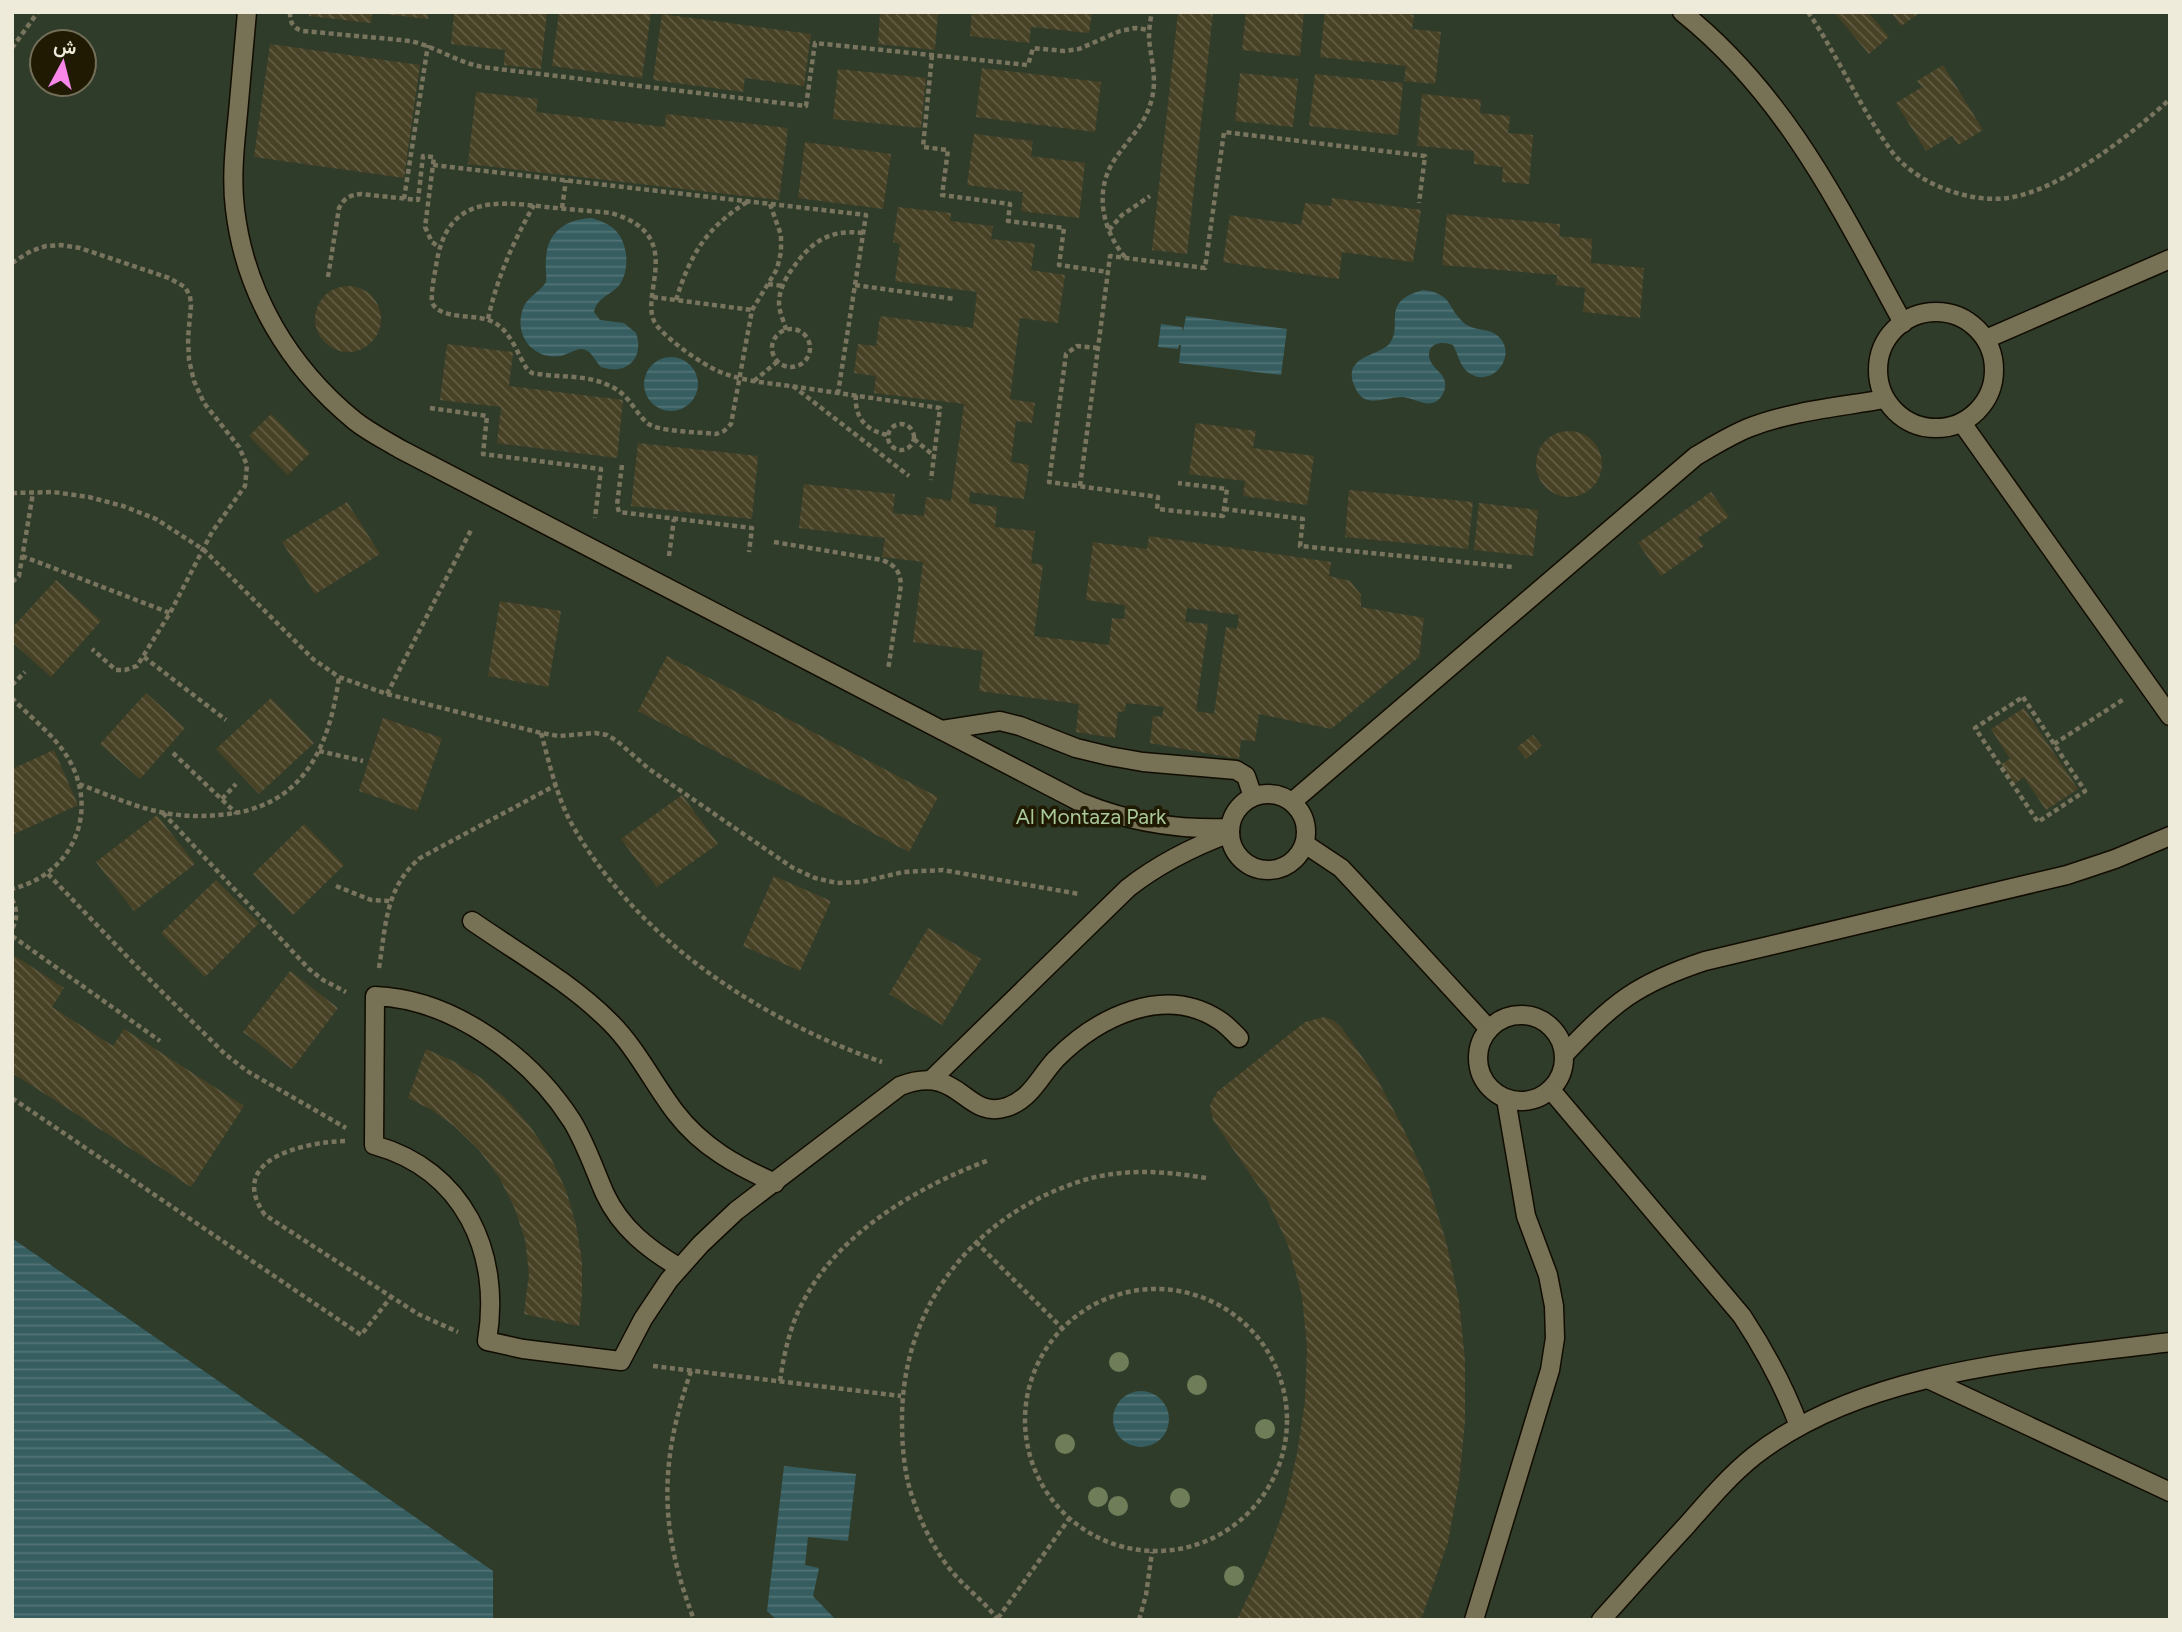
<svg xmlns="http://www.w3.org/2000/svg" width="2182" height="1632" viewBox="0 0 2182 1632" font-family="Figtree,Vazirmatn,sans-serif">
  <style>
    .green { fill: #303c2a; fill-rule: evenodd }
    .water { fill: url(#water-rules) }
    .building { fill: url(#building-back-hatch); fill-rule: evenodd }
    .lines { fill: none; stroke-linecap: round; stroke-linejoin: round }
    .lane-casing { stroke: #110c00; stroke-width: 21 }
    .path { stroke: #78745e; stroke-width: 4.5; stroke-dasharray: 5 3.5; stroke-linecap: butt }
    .lane { stroke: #777155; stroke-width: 18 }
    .tree { fill: #6f7e58 }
    .labels { text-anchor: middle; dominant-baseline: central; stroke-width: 7; stroke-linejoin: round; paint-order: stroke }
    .park-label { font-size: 21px; fill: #a9c999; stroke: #1f1a01 }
  </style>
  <defs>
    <pattern id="water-rules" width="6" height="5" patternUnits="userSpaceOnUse" patternTransform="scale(1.75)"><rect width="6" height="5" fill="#365d60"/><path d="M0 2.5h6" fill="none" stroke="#537476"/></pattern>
    <pattern id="building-back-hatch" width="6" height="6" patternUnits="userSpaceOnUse" patternTransform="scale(1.75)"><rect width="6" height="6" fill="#474125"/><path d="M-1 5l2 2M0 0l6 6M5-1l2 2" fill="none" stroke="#625d44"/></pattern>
  </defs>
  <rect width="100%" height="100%" fill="#282309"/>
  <path class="green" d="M12,12H2170V1620H493L492,1571L12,1238ZM42,42H84V84H42Z"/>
  <g class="water">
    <path d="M592,218C600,221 610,224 616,231C628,244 630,269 620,284C612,295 597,297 594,312L600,320L624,323L636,333C645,358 626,376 601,367C595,361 591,349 581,349C575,349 567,355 560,356C532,360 512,333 524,306C529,296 540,292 546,282C547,275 545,267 546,259C547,232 566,219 592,218Z"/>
    <path d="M1423,290C1453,294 1446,306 1463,322C1473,332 1488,327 1498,336C1519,355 1492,389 1469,373C1460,367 1458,354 1453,345C1441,340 1425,344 1430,360C1433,369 1443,372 1445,382C1446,387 1444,393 1441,397C1430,411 1416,398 1402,397C1384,397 1364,410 1355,387C1341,355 1379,357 1390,343C1404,324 1379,302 1423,290Z"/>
    <path d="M1186,316L1287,329L1281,375L1179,363L1181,345H1179L1178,349L1158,347L1161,324L1182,327L1183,331Z"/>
    <circle cx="671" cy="384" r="27"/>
    <path d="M12,1238L493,1571V1620H12Z"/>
    <circle cx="1141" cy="1419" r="28"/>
    <path d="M784,1466L856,1474L848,1541L808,1537L805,1565L819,1568L813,1596L836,1620H777L767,1611Z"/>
  </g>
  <g class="building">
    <path d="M309,12H372L371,23L309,16Z"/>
    <path d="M384,12H428V19L384,14Z"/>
    <path d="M454,12H547L541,69L504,65L505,50L451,44Z"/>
    <path d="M559,12H651L642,78L552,66Z"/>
    <path d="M880,12H938L935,50L878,44Z"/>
    <path d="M972,12H1092L1089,33L1031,27L1029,43L970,36Z"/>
    <path d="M1178,12H1213L1187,254L1152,250Z"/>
    <path d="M1246,12H1304L1300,56L1242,50Z"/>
    <path d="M1325,12H1391L1414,15L1412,29L1441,32L1435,84L1404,81L1406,66L1320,57Z"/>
    <path d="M1834,12H1868L1889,37L1869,54Z"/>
    <path d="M1891,12H1921L1901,26Z"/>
    <path d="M662,14L811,34L804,86L745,78L743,92L653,80Z"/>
    <path d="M270,44L420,65L404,178L254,157Z"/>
    <path d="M1943,65L1983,130L1958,145L1952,136L1926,151L1896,103L1922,87L1917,81Z"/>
    <path d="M982,68L1101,82L1095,132L976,117Z"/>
    <path d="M838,69L926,78L921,128L833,119Z"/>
    <path d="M1240,73L1298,79L1293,127L1235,121Z"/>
    <path d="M1315,74L1403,83L1398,135L1309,126Z"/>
    <path d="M476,92L538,99L536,112L665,127L666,114L788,128L779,200L468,164Z"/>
    <path d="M1422,94L1481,100L1480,113L1510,116L1508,133L1533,135L1529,184L1502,182L1503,167L1474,164V151L1417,146Z"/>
    <path d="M974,134L1033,141L1031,156L1085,163L1079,218L1021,211L1023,192L967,185Z"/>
    <path d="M805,142L891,154L883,209L798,198Z"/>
    <path d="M1332,198L1421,210L1413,262L1342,252L1339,279L1223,262L1230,215L1301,225L1305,203L1331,206Z"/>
    <path d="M898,207L951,213L950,221L993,226L991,239L1035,244L1031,270L1065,275L1058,323L1020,318L1010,399L1035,403L1032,423L1016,421L1011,462L1029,465L1024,499L970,492L969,503L997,507L995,527L1035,531L1031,563L1043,565L1034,636L1109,645L1112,618L1124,619L1125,605L1086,600L1093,542L1147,549L1149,536L1331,562L1329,576L1350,581L1361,595V607L1424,618L1419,657L1331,729L1259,714L1255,741L1241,740L1239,759L1150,743L1153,716L1162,717L1164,707L1126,703L1125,711L1118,712L1115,738L1076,732L1079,704L979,691L983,651L913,642L923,562L882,557L885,538L799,528L804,484L895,494L893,513L924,516L926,497L951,501L964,404L874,393L876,376L854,373L858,344L876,346L880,316L973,328L977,292L895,281L900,244L893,242ZM1187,608L1239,615L1237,629L1226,627L1214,714L1196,711L1208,624L1185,622Z"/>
    <path d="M1447,214L1560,224L1559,236L1592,239L1591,263L1644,268L1640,318L1583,312L1585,288L1556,285L1557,275L1442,265Z"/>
    <circle cx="348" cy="319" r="33"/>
    <path d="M447,344L513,352L509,386L623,400L617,458L497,443L501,407L440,400Z"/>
    <path d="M271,414L310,453L288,475L249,436Z"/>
    <path d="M1196,423L1256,431L1253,448L1314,456L1307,505L1243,496L1245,481L1189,474Z"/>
    <circle cx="1569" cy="464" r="33"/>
    <path d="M638,443L758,456L752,519L631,506Z"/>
    <path d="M1349,490L1473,502L1468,549L1345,537Z"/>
    <path d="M1711,492L1729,517L1698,538L1704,546L1661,576L1638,543Z"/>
    <path d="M347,502L380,554L315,594L282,542Z"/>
    <path d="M1479,503L1538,510L1533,556L1474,550Z"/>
    <path d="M56,580L101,621L51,677L12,642V628Z"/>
    <path d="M500,601L561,611L548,687L488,676Z"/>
    <path d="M667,656L938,797L909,852L638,711Z"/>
    <path d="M146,693L185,728L140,779L100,744Z"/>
    <path d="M271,698L314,743L259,794L216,749Z"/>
    <path d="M2024,708L2078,789L2046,810L2024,777L2014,784L2001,764L2010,759L1991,729Z"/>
    <path d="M383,718L442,738L417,811L359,791Z"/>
    <path d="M1533,735L1542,746L1526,759L1517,747Z"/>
    <path d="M54,750L78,805L12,835V769Z"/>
    <path d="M682,795L718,844L657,887L621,839Z"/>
    <path d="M157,815L195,864L134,911L96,862Z"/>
    <path d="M304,824L344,865L293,915L253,874Z"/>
    <path d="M774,876L831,901L800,971L743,946Z"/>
    <path d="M216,880L259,923L205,977L161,933Z"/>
    <path d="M928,928L981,959L942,1025L889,994Z"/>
    <path d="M12,954L64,988L52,1007L113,1046L124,1029L244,1106L191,1187L12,1073Z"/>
    <path d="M290,971L338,1008L292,1069L243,1032Z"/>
    <path d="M1324,1017L1333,1020L1341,1027L1375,1075L1403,1128L1428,1183L1446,1241L1459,1301L1465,1361V1421L1459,1482L1448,1542L1421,1620H1237L1267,1556L1285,1506L1297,1454L1305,1401L1307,1348L1302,1296L1288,1245L1266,1197L1213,1120L1210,1105L1217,1092L1305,1022Z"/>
    <path d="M426,1049L455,1062L481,1078L505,1098L530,1126L550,1156L566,1190L576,1225L582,1261V1294L579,1326L524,1314L529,1273L525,1239L514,1207L499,1177L479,1150L454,1126L432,1110L408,1098Z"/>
  </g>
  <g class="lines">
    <g class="lane-casing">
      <g id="lane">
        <path d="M247,12C244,46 241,79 238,113C235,144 231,177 235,209C245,294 289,367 355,421C369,432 385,440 400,449L1080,802C1129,822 1176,830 1230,828"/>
        <path d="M1682,12C1787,96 1840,208 1903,323"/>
        <circle cx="1936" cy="370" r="58"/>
        <path d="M1986,339L2170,259"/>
        <path d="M1962,423L2170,716"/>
        <path d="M942,730L1000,721L1020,726L1076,748L1109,756L1143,762L1236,770L1246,776L1253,797"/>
        <circle cx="1268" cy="832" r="38"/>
        <path d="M1292,802L1696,456C1713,446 1729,436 1748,428C1791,411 1840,407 1885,399"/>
        <path d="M1305,844L1341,868L1356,884L1488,1028"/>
        <path d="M472,921C518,953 570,982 610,1022C637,1049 653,1083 676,1113C702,1147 737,1166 775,1183"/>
        <circle cx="1521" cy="1058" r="43"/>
        <path d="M1565,1054C1612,1003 1638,983 1705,961L2067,875L2115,859L2170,836"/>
        <path d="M932,1079L1128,888C1160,863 1192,847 1230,833"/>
        <path d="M1551,1090L1742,1316C1765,1351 1784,1386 1799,1426"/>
        <path d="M680,1268C648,1249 621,1228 605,1194C594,1169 586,1144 572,1121C530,1056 453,999 375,996L374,1145C464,1170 502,1253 487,1341L523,1349L621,1361L643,1319L669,1280L701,1244L736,1211L900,1086C961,1062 964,1121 1007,1107C1031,1099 1040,1076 1056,1059C1098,1017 1164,984 1219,1020C1227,1025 1233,1032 1239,1038"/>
        <path d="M1928,1379L2170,1492"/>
        <path d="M1474,1620L1550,1370L1555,1338L1554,1306L1548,1275L1526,1216L1506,1099"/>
        <path d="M1601,1620C1630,1588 1658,1556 1687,1525C1708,1501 1729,1476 1754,1456C1865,1369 2034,1360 2170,1342"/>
      </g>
    </g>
    <g class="path">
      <path d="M290,12C290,23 293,28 303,31L411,41C436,47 457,62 482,67L806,106L815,43L1028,65L1033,48L1064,51L1079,49L1120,31L1135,28L1149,30"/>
      <path d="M1808,12C1838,56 1859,106 1890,149C1902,166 1921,179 1940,187C1961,196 1985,201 2008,198C2061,190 2131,135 2170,99"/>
      <path d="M12,48L38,12"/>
      <path d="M932,55L923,147L948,150L942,195L1010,204L1008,221L1064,228L1059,265L1108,272"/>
      <path d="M433,165L866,215L838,393"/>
      <path d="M404,199L428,45"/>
      <path d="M770,204L781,235V252L777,269L752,310L731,424L724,431L716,434C701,432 655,432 646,422C632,408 629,394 608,385C585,374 557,378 532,373L527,369C518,355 511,332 495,323C478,312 443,322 432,303C431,291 434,278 436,266C446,198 490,200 546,207C567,209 589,211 611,213C692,236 633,300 658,327C671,342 700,363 718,371C743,382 771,383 797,387C845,394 893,401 940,408L931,480"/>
      <path d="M562,208L566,180"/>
      <path d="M1109,230L1122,215L1150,196"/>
      <path d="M1125,257C1103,231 1094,193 1113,162C1127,140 1146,125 1152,98C1157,78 1151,59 1149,39C1149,30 1150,21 1152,12"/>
      <path d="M12,263L31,251L46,246L61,245L80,248L169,278L185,287L190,296L191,305L188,338L189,360L194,381L204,403L239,447L247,465L245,486L212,532L170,613L137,666L125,670H116L92,649"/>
      <path d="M328,277L339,208C344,198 350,195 361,194L418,200L423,156L434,157L425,227L432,242L439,247"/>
      <path d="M768,284L783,286"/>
      <path d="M855,285L955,299"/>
      <path d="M653,297L752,310"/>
      <path d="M676,300C690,255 706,228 747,202"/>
      <path d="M488,319C497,278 513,242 534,205"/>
      <circle cx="791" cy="348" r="19"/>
      <path d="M786,330C784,321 779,312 779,303C779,292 784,281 790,272C810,243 827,229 863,233"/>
      <path d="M1098,348L1077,346L1066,354L1049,482L1158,497L1157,509L1223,516L1227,489L1178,483"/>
      <path d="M754,381L778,361"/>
      <path d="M793,386L909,476"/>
      <path d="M856,395C854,417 866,431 888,435"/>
      <path d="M430,408L487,416L483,454L601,469L595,518"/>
      <circle cx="901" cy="437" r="13"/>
      <path d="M914,439L933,455"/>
      <path d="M622,465L617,505L619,512L752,528L749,552"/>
      <path d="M1080,486L1110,256L1205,268L1224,132L1425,156L1419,203"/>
      <path d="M12,493L53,492L89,497L123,506L156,519L204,550L313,659L339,677L387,694L541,733L559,736L595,733L607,735L617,741L649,769L793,868L815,878L837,883L861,882L903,872L943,870L1079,894"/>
      <path d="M1224,509L1303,519L1300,546L1513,567"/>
      <path d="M774,542L882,560C895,565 900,571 901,585L888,670"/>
      <path d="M22,556L170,613"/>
      <path d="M669,556L674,519"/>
      <path d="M12,582L19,576L33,493"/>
      <path d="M144,657L226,720"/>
      <path d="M12,685L25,672"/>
      <path d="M387,694L471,530"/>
      <path d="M2023,697L2085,791L2038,822L1975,728Z"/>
      <path d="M12,698C29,716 56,737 68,758C100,812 73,874 12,889"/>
      <path d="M541,733C550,765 557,799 574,828C640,941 760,1020 882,1062"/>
      <path d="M2054,744L2124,699"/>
      <path d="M319,751L363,761"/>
      <path d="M173,753L236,813"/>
      <path d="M79,784C106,794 132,806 160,812C179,816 199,817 219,815C301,809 329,751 339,677"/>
      <path d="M222,799L236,784"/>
      <path d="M163,813L309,969L323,980L346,992"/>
      <path d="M48,874L140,970L225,1054L247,1071L346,1128"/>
      <path d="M336,886L371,900L390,901"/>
      <path d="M12,899C17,909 18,919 12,929"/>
      <path d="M12,936L160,1041"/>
      <path d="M379,968C386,925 385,888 420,858L556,785"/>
      <path d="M12,1098L361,1335L391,1297"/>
      <path d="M345,1141C305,1142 225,1159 265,1215L418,1314L458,1332"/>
      <path d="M976,1242L1062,1328"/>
      <circle cx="1156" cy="1420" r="131"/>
      <path d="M653,1366L901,1396"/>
      <path d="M691,1371C659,1463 659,1528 694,1620"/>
      <path d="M780,1381C783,1360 787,1340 795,1319C827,1239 912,1189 989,1160"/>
      <path d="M998,1618L1069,1519"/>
      <path d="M998,1620C986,1603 968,1590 954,1574C934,1551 919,1519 910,1490C904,1469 902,1444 902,1422C901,1308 972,1216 1081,1181C1122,1168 1164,1171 1206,1178"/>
      <path d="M1139,1620L1146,1595L1152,1552"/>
    </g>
    <use href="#lane" class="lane"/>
  </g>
  <g class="tree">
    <circle cx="1119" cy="1362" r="10"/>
    <circle cx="1197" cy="1385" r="10"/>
    <circle cx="1265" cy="1429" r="10"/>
    <circle cx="1065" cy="1444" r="10"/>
    <circle cx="1098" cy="1497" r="10"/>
    <circle cx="1180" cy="1498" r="10"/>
    <circle cx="1118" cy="1506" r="10"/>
    <circle cx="1234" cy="1576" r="10"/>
  </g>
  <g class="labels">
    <g class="park-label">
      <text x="1091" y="816">Al Montaza Park</text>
    </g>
  </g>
  <rect width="2182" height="1632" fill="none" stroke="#eeebdb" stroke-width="28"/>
  <g transform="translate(63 63) rotate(7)"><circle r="33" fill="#1f1a01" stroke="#726e58" stroke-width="2"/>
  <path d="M0-5L12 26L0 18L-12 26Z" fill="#f987e9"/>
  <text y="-10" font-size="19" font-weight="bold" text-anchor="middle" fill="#eeebdb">ش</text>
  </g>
</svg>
